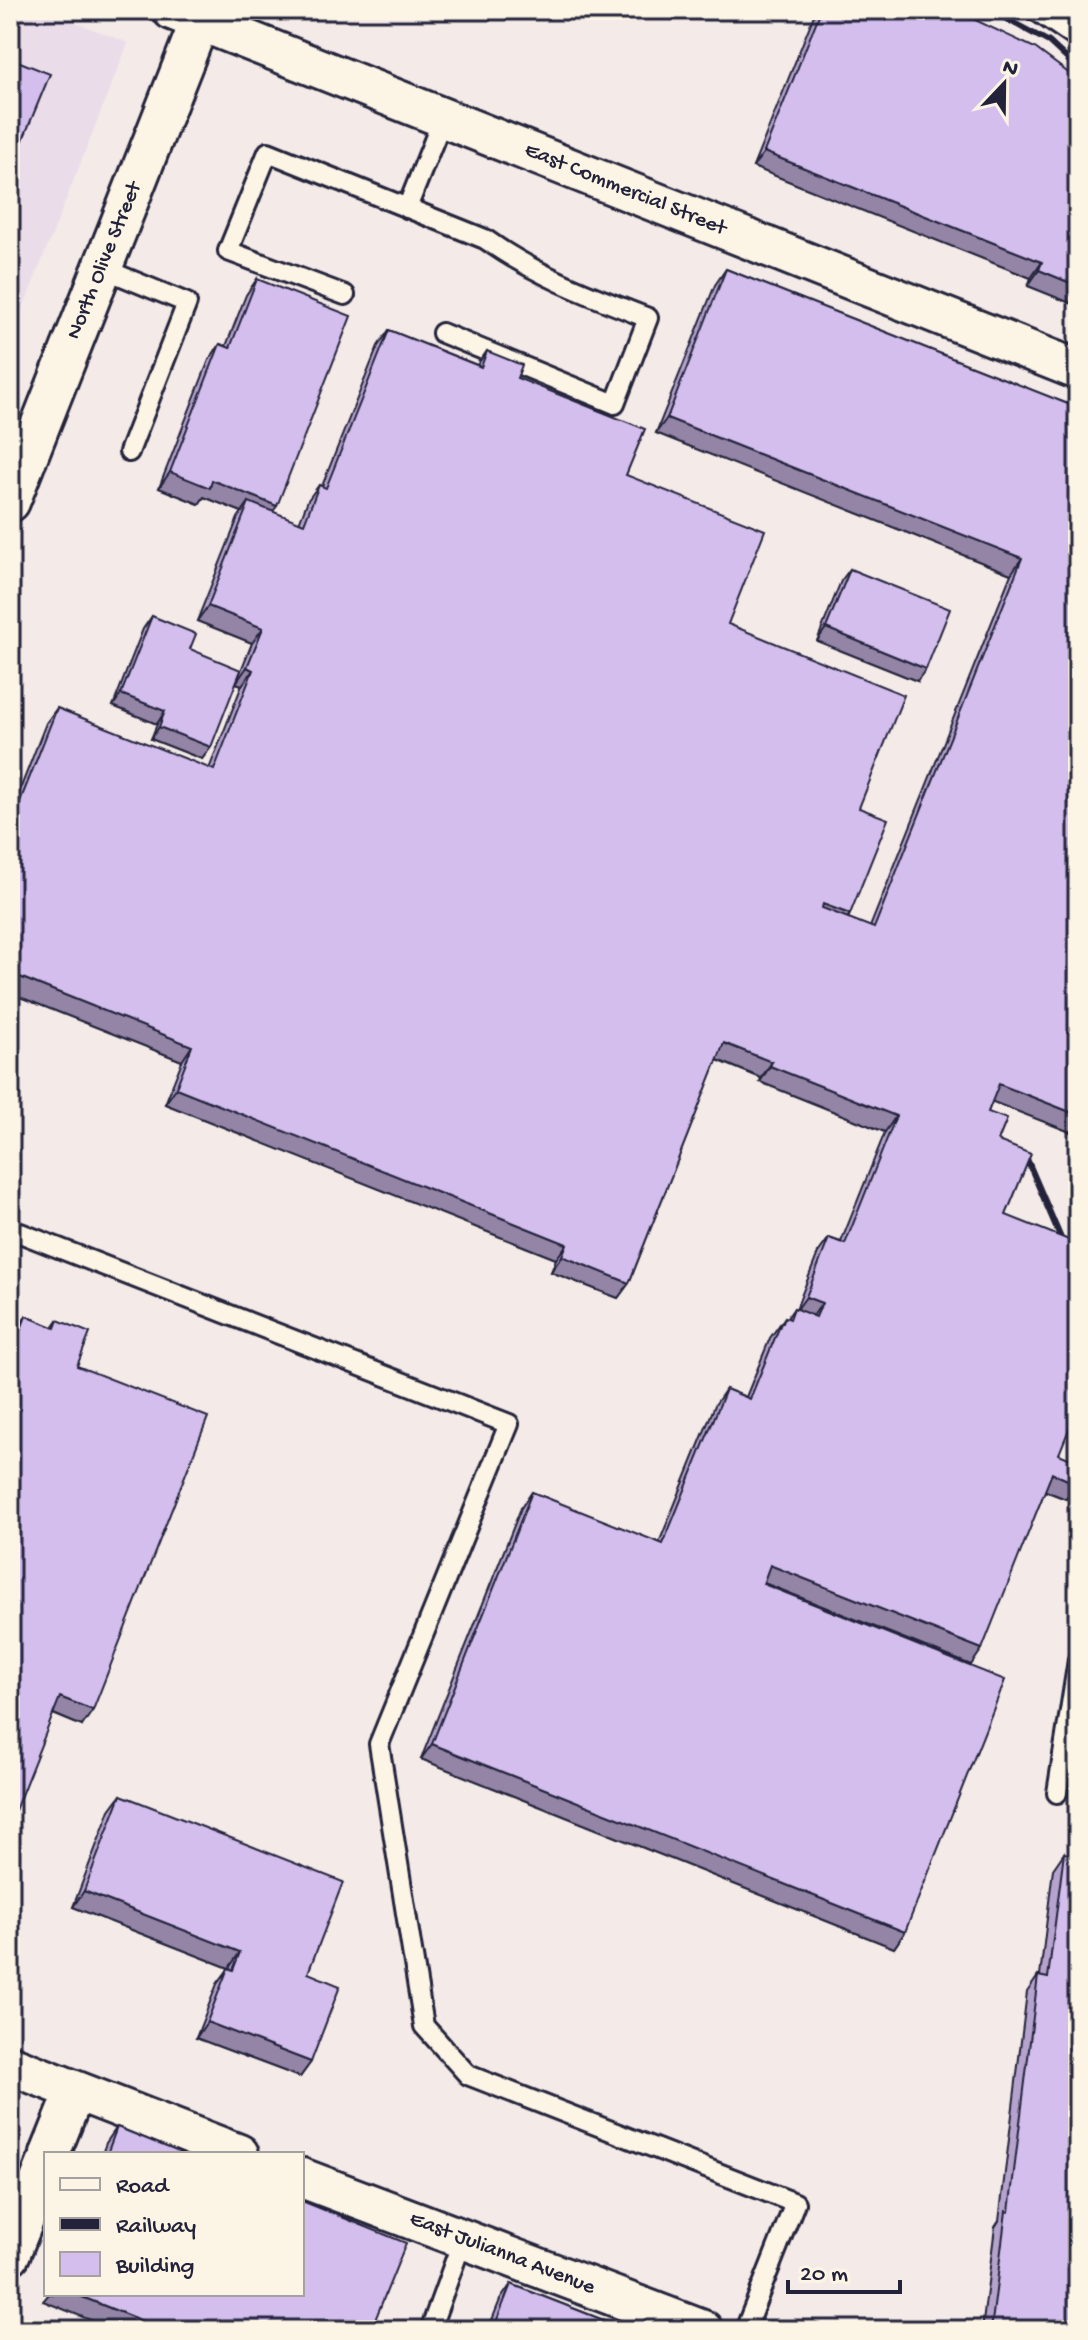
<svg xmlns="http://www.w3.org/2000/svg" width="1088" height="2340" viewBox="0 0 1088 2340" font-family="'Gochi Hand',sans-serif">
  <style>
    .built { fill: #eadde9 }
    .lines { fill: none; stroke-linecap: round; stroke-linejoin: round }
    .service-casing { stroke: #22223b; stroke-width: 24 }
    .minor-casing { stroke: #22223b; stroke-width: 44 }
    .service { stroke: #fcf5e5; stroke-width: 18 }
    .minor { stroke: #fcf5e5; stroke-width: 38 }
    .rail { stroke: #22223b; stroke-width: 6 }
    .wall { fill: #b5a3cd; stroke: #22223b; stroke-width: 2 }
    .shaded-wall { fill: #9485a7; stroke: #22223b; stroke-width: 2 }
    .building { fill: #d3beee; stroke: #22223b; stroke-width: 2 }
    .labels { text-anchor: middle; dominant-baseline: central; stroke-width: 8; stroke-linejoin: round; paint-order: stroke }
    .street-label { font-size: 22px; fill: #22223b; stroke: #fcf5e5 }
  </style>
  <rect width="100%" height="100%" fill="#f4eae7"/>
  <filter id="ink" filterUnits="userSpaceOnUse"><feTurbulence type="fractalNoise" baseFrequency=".0125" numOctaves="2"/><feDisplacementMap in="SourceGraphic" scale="16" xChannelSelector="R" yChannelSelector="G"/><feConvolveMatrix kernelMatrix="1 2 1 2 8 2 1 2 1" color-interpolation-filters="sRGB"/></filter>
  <g filter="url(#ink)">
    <path class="built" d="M10,10H44L128,43L10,341Z"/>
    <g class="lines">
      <g class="service-casing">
        <g id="service">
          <path d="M1035,10L1078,39"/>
          <path d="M407,208L443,118"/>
          <path d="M102,268L187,303L129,452"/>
          <path d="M345,295L228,251L268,152L485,239C535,275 591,296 648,318L615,404L442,333"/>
          <path d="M10,1229L509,1424L379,1744L424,2026L468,2075L795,2203L745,2330"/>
          <path d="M1057,1793L1078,1660"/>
          <path d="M430,2330L463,2239"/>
        </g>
      </g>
      <g class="minor-casing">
        <g id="minor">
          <path d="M172,10L1078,370"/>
          <path d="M10,502L200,21"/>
          <path d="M10,2065L239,2154"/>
          <path d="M50,2154L75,2092"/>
          <path d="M302,2178L703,2330"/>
          <path d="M10,2255L46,2165"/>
        </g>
      </g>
      <use href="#service" class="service"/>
      <use href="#minor" class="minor"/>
      <g class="rail">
        <path d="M990,10L1049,42L1078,69"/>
        <path d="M1027,1159L1078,1278"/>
      </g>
    </g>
    <g class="wall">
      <path d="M816,10H954L1078,306L1028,286L1031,278L753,167Z"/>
      <path d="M726,269L1078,408V1135L992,1101L988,1112L998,1141L1006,1215L1059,1454L1077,1484L1066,1499L1045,1491L971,1665L763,1582L905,1932L894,1948L421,1759L521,1508L532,1492L659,1543L715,1405L726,1389L746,1397L770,1338L785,1317L787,1318L794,1308L796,1309L818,1253L829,1238L841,1242L885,1132L760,1082L761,1078L717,1060L629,1283L618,1298L551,1272L556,1259L165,1104L182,1061L10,993V815L46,723L57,708L209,769L242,685L236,683L252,643L197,621L238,518L242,512L204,497L199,504L159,488L209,360L220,344L226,346L246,295L257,279L272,512L299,523L308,500L319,485L322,486L378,346L389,330L477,365L487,351L626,475L728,624L859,808L850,914L848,918L870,927L1011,574L656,433L715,285Z"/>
      <path d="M850,569L917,681L817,641L841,581Z"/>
      <path d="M152,616L190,649L211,747L202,759L151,739L157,724L113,706L143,629Z"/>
      <path d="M26,1316L53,1327L58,1320L77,1366L82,1726L53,1714L12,1342L16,1332Z"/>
      <path d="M121,1795L308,1973L311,2062L300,2077L196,2038L217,1984L229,1968L73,1907L110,1810Z"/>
      <path d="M1064,1853L1075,2330H982L995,2227L999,2221L1027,1992L1038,1976H1040L1053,1869Z"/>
      <path d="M117,2127L184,2154H102L106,2143Z"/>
      <path d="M511,2284L629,2330H488L500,2300Z"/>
    </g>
    <g class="shaded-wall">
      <path d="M10,143L20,147L14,156L10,154Z"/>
      <path d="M764,152L1042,262L1031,278L753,167Z"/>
      <path d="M1039,270L1078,286V306L1028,286Z"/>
      <path d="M667,418L1022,558L1011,574L656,433Z"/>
      <path d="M170,472L212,480L277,506L266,521L249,502L242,512L204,497L199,504L159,488Z"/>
      <path d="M208,606L263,628L252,643L197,621Z"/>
      <path d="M826,628L926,669L917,681L817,641Z"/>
      <path d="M247,667L253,670L242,685L236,683Z"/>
      <path d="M121,694L165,711L157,724L113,706Z"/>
      <path d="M159,727L211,747L202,759L151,739Z"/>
      <path d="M823,904L850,914L839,930L812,919Z"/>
      <path d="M10,973L192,1046L182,1061L10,993Z"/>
      <path d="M724,1043L772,1062L761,1078L713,1058Z"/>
      <path d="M770,1066L896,1116L885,1132L760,1082Z"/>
      <path d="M999,1084L1078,1115V1135L988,1100Z"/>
      <path d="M176,1088L567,1244L556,1259L165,1104Z"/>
      <path d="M562,1256L629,1283L618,1298L551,1272Z"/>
      <path d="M806,1297L822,1303L811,1319L795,1312Z"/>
      <path d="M1052,1473L1077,1484L1066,1499L1041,1489Z"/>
      <path d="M770,1565L982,1649L971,1665L759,1581Z"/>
      <path d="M60,1697L93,1710L82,1726L49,1712Z"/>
      <path d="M432,1744L905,1932L894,1948L421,1759Z"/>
      <path d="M84,1891L240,1952L229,1968L73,1907Z"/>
      <path d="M207,2022L311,2062L300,2077L196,2038Z"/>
      <path d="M49,2294H75L165,2330H115L43,2301Z"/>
    </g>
    <g class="building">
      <path d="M821,10H954L1035,48L1078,80V286L1039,270L1042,262L764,152Z"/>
      <path d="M10,58L50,74L20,147L10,143Z"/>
      <path d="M726,269L1078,408V1115L999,1084L988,1112L1007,1119L998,1141L1031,1154L1006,1215L1074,1242L1078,1258V1407L1059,1454L1078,1462V1481L1077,1484L1052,1473L982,1649L770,1565L763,1584L1005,1680L905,1932L432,1744L532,1492L663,1544L726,1389L750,1399L781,1323H783L785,1317L790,1319L794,1308L816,1317L822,1303L806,1297L829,1238L845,1244L896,1116L770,1066L772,1062L724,1043L629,1283L562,1256L567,1244L176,1088L192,1046L10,973V827L57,708L214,770L253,670L247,667L263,628L208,606L249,502L304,524L319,485L326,488L389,330L481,367L487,351L522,365L517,378L645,429L626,475L765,530L728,624L904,695L859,808L888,819L850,914L823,904L822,908L874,928L1022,558L667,418Z"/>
      <path d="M257,279L351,316L277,506L212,480L210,488L170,472L220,344L230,348Z"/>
      <path d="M850,569L950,609L926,669L826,628Z"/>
      <path d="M152,616L196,634L190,649L241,670L211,747L159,727L165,711L121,694Z"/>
      <path d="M26,1316L55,1328L58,1320L90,1333L77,1366L208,1417L93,1710L60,1697L10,1823V1341L16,1343Z"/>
      <path d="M121,1795L343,1882L308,1973L340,1986L311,2062L207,2022L228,1968L233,1970L240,1952L84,1891Z"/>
      <path d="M1064,1853L1078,1855V2307L1075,2330H991L1006,2211L1009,2212L1038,1976L1048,1978Z"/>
      <path d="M117,2127L184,2154H107Z"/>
      <path d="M302,2201L406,2243L371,2330H165L75,2294H302Z"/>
      <path d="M511,2284L629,2330H493Z"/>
      <path d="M39,2324L55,2330H37Z"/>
    </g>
  </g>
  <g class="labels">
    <g class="street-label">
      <text transform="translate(625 190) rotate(22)">East Commercial Street</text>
      <text transform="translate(105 261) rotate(-68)">North Olive Street</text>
      <text transform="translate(502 2254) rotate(21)">East Julianna Avenue</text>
    </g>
  </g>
  <rect width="1088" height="2340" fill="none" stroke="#fcf5e5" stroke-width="40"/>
  <rect x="20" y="20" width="1048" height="2300" fill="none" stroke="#22223b" stroke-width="3" filter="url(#ink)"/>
  <rect x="44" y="2152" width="260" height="144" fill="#fcf5e5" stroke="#a5a1a1" stroke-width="2"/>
  <rect x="60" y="2178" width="40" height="12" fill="#fcf5e5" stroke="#a5a1a1" stroke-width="2"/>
  <text x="116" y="2192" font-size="24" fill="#22223b">Road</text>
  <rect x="60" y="2218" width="40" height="12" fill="#22223b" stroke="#a5a1a1" stroke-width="2"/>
  <text x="116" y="2232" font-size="24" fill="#22223b">Railway</text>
  <rect x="60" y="2252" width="40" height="24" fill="#d3beee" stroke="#a5a1a1" stroke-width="2"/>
  <text x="116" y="2272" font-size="24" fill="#22223b">Building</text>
  <g transform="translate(1004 84) rotate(22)" stroke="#fcf5e5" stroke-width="6" paint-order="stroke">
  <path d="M0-6L14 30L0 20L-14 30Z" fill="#22223b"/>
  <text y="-12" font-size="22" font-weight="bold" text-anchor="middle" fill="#22223b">N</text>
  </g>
  <path d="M788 2280v12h112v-12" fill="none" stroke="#22223b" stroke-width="4"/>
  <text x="800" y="2280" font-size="24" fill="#22223b" stroke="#fcf5e5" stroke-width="6" paint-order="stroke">20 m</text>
</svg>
